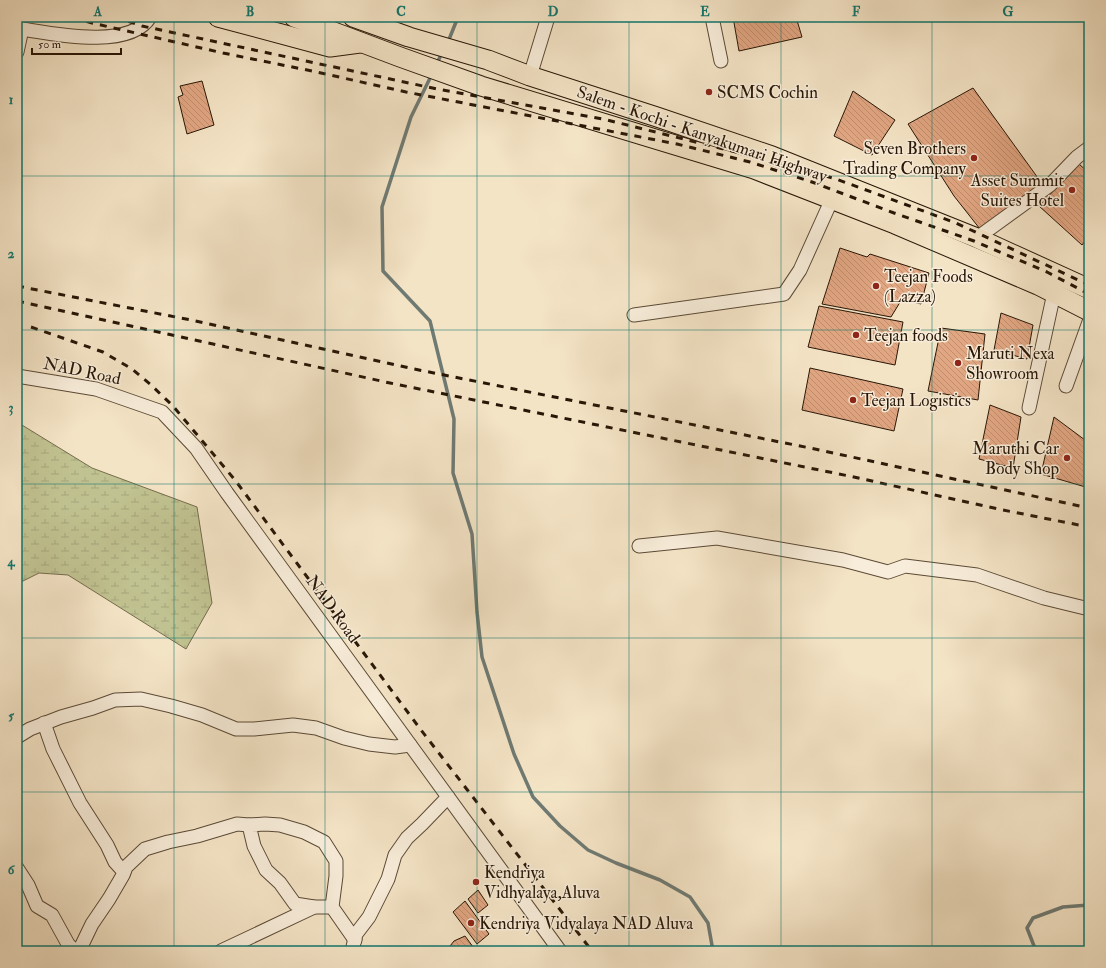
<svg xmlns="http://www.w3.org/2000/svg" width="1106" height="968" viewBox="0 0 1106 968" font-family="'IM FELL Double Pica',serif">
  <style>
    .wetland { fill: url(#wetland-marsh); stroke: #746c4c }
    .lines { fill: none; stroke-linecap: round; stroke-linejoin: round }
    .stream { stroke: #6f7a73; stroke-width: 3.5 }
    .building { fill: url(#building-back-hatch); stroke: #281606 }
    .minor-casing { stroke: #5b4a36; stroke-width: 15 }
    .highway-casing { stroke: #281606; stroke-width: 21 }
    .minor { stroke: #f8edda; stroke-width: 13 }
    .highway { stroke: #f4e4c6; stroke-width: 19 }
    .rail { stroke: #281606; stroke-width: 3; stroke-dasharray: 7 7; stroke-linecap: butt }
    .grid { fill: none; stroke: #0f766e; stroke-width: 1; stroke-opacity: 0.55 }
    .poi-dot { fill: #8f2418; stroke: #f8edda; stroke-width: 1.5 }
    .labels { text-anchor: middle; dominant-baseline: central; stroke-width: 3; stroke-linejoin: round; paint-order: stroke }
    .poi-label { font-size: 17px; fill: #281606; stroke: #f8edda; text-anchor: start }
    .street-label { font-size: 17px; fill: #281606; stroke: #f8edda }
    .neatline { fill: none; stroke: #0f766e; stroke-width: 1.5 }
    .grid-label { font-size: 13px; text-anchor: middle; font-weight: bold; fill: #0f766e }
  </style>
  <defs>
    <pattern id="wetland-marsh" width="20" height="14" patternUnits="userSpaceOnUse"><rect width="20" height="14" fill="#c1c291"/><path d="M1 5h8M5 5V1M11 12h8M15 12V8" fill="none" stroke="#a6a67c"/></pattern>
    <pattern id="building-back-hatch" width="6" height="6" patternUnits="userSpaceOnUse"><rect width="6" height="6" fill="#e1a682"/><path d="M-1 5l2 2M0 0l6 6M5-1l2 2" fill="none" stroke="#c18e6f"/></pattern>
  </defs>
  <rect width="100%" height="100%" fill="#f4e4c6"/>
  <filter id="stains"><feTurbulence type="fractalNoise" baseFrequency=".005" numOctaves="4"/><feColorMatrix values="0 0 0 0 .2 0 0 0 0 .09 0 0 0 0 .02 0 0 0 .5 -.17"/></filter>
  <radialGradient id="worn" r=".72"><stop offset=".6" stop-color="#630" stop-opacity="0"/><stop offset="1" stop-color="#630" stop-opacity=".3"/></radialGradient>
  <path class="wetland" d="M17,422L92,468L197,507L212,603L186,649L68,575L39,573L17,584Z"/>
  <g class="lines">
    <g class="stream">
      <path d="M448,42L458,17"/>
      <path d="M436,65L442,53"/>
      <path d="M432,74L411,117L382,207L383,271L430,321L454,419L453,473L472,534L477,612L482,657L514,754L533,797L560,826L588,850L616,863L660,880L690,897L708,923L713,951"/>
      <path d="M1036,951L1027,928L1033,918L1063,907L1089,905"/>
    </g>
  </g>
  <g class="building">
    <path d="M733,17H796L802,37L739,51Z"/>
    <path d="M202,81L214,125L187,134L178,97L183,95L180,86Z"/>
    <path d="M973,88L1043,185L980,229L954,196L908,124Z"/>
    <path d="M853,91L895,120L872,155L834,136Z"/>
    <path d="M1079,164L1089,173V236L1082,245L1039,206Z"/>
    <path d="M840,248L867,257L870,254L929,273L921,304L902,299L891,317L822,304Z"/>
    <path d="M819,306L903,322L895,365L808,347Z"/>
    <path d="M1001,313L1033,325L1027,359L994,350Z"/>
    <path d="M941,328L985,334L978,400L928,391Z"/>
    <path d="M810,368L903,389L894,431L802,410Z"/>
    <path d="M990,405L1021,417L1013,468L979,459Z"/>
    <path d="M1054,417L1089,443V488L1041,474Z"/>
    <path d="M478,890L488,905L478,913L468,899Z"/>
    <path d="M465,901L489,934L477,944L453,912Z"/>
    <path d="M465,936L476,951H446L454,941Z"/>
  </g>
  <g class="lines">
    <g class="minor-casing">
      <g id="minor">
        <path d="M712,17L721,61"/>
        <path d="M17,27L22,29L17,52"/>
        <path d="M22,29C54,34 130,50 150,17"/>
        <path d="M530,76L548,17"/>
        <path d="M977,238L1050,185L1077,157L1089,148"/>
        <path d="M634,315L784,294L800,270L832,199"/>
        <path d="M17,376L96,389L162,412L196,448L227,493L560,951"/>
        <path d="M1066,386L1089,322"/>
        <path d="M1029,408L1054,293"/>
        <path d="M639,546L717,538L843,560L888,572L905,566L977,575L1044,598L1089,609"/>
        <path d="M44,723L53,749L80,803L107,845L115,862L124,872"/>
        <path d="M17,737L30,729L61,717L93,708L115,700L141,699L171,706L202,715L236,729H254L293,725L316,728L344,738L369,744L395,747L410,745"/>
        <path d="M17,868L28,885L37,906L52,915L68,944L75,951"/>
        <path d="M332,907L336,876V861L324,842L304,832L280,825L265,824L249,825L254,846L266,870L280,883L295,904L314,907H332L355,940"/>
        <path d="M79,951L92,924L109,899L123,875L126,867L145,849L168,842L197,836L237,824L249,825"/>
        <path d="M221,951L314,907"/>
        <path d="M352,951L356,934L369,917L388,879L395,855L407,838L422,824L448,797"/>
      </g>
    </g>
    <g class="highway-casing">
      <g id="highway">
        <path d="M218,17L330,47L360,43"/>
        <path d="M294,17L400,57L481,86L754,169L895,224L1038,285L1089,311"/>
        <path d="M353,17L409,37L488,60L530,76L657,117L772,156L977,238L1089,289"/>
      </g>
    </g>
    <use href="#minor" class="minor"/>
    <use href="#highway" class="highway"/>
    <g class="rail">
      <path d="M73,17L92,23L223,53L312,71L406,92L677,144L750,162L812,182L894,213L974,241L1047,272L1089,294"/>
      <path d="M115,17L142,26L437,89L603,119L768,160L836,179L956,223L1089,285"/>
      <path d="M17,286L191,320L414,369L810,448L1089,508"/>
      <path d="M17,301L390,383L849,476L1003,510L1089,527"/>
      <path d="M31,327L103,352L132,369L150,384L173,406L235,480L421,730L592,951"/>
    </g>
  </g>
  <path class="grid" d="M174,17V951M325,17V951M477,17V951M629,17V951M781,17V951M932,17V951M17,176H1089M17,330H1089M17,484H1089M17,638H1089M17,792H1089"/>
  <g class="poi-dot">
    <circle cx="709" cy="92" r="4"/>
    <circle cx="974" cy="158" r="4"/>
    <circle cx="1072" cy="190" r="4"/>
    <circle cx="876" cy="286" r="4"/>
    <circle cx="856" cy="335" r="4"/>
    <circle cx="958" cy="363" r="4"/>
    <circle cx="853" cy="400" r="4"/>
    <circle cx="1067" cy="458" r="4"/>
    <circle cx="476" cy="882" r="4"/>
    <circle cx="471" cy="923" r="4"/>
  </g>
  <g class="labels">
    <g class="poi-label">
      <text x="717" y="92">SCMS Cochin</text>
      <text x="966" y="148" text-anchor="end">Seven Brothers<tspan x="966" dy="20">Trading Company</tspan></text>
      <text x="1064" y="180" text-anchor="end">Asset Summit<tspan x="1064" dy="20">Suites Hotel</tspan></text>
      <text x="884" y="276">Teejan Foods<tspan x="884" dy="20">(Lazza)</tspan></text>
      <text x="864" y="335">Teejan foods</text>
      <text x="966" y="353">Maruti Nexa<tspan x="966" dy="20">Showroom</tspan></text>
      <text x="861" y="400">Teejan Logistics</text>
      <text x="1059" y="448" text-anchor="end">Maruthi Car<tspan x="1059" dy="20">Body Shop</tspan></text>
      <text x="484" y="872">Kendriya<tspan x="484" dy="20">Vidhyalaya,Aluva</tspan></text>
      <text x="479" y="923">Kendriya Vidyalaya NAD Aluva</text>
    </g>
    <g class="street-label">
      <text transform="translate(702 134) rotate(19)">Salem - Kochi - Kanyakumari Highway</text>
      <text transform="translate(82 371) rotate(12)">NAD Road</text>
      <text transform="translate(333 609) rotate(54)">NAD Road</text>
    </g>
  </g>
  <rect width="1106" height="968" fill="none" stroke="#f4e4c6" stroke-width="44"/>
  <path d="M32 48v6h89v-6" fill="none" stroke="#281606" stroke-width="2"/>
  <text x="38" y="48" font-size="12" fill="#281606" stroke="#f8edda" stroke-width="3" paint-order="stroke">50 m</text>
  <rect x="22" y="22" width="1062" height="924" class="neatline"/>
  <g class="grid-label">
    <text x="98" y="16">A</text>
    <text x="250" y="16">B</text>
    <text x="401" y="16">C</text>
    <text x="553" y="16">D</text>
    <text x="705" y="16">E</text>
    <text x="856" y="16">F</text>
    <text x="1008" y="16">G</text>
    <text x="11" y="104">1</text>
    <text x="11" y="258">2</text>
    <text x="11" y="412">3</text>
    <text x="11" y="566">4</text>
    <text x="11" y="720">5</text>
    <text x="11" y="874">6</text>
  </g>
  <rect width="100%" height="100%" filter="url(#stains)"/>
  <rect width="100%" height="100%" fill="url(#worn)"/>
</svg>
